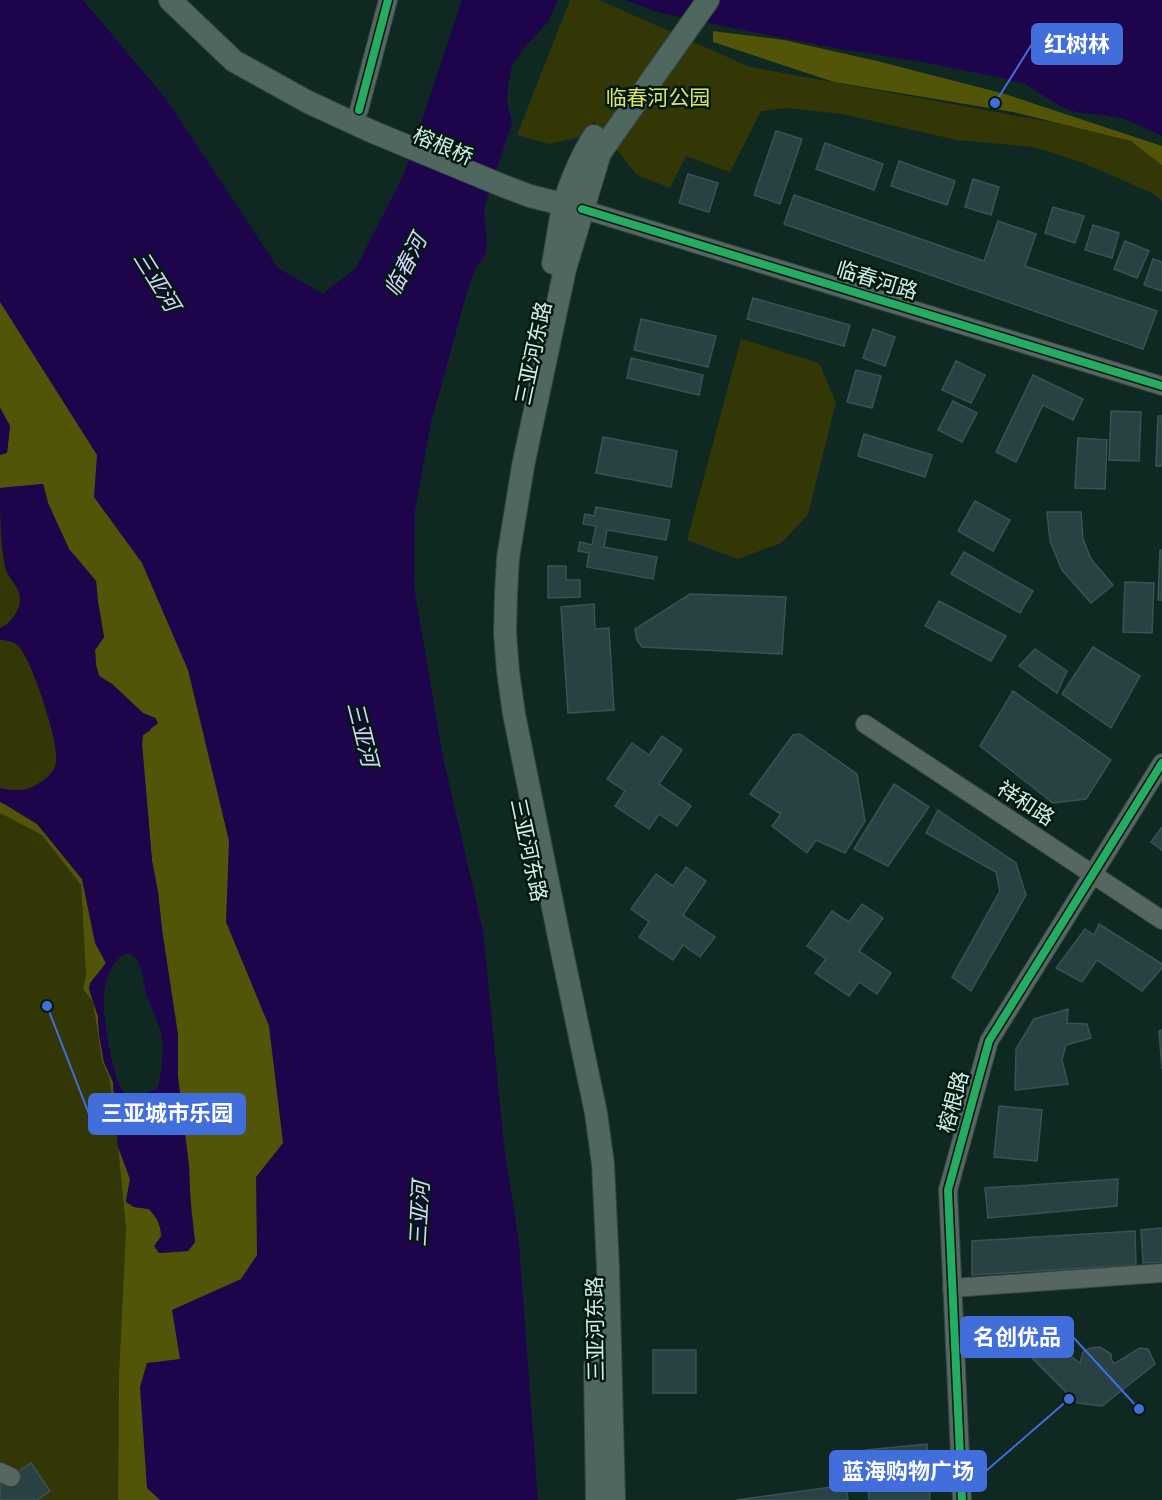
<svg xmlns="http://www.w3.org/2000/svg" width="1162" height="1500" viewBox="0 0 1162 1500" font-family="'PT Sans','Noto Sans SC',sans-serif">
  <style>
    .green { fill: #333705 }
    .forest { fill: #525507 }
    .water { fill: #1e054b; fill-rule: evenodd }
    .building { fill: #294142; stroke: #3b5152; stroke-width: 1.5 }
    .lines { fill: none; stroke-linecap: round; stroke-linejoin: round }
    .minor-casing { stroke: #314640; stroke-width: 20 }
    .major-casing { stroke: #314640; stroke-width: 24 }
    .minor { stroke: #566762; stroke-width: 18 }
    .major { stroke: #4f675f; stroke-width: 22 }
    .cycleway-casing { stroke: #021912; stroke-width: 11 }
    .cycleway { stroke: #26ab63; stroke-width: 8 }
    .labels { text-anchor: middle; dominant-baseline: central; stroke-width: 5; stroke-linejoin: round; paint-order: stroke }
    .park-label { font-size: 21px; fill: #e2e460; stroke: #021912 }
    .street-label { font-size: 21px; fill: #d2efe4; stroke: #021912 }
    .water-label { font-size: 22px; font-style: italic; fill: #d6d1fe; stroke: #021912 }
    .leader { fill: none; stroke: #416eda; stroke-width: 2 }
    .callout-dot { fill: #416eda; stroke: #021912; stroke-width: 2 }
    .callout { fill: #416eda; stroke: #416eda; stroke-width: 2 }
    .callout-label { font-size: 22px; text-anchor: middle; font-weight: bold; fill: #fff }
  </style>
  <rect width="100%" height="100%" fill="#0f2922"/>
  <g class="green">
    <path d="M570,0H599L750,67L1116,134L1162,157V201L1152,193L1081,162L1034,147L957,140L842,114L787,108L761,111L730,172L686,156L670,188L637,175L594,121L586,136L549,144L517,135Z"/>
    <path d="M741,339L819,363L836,402L808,515L781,543L738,559L687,540Z"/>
    <path d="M0,509L78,743L69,848L81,887L86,975L83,989L93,1002L102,1061L109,1077L115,1115L126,1229L119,1374L118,1500H0Z"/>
  </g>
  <g class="forest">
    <path d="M713,31L784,40L877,61L1005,94L1162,146V165L1131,141L1013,112L834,82L713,42Z"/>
    <path d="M0,270L156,566L198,671L273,1002L290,1142L263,1253L182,1361L181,1500H118L119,1374L126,1229L115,1115L109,1077L102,1061L93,1002L83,989L86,975L81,885L42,835L0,813V802L6,805L37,824L82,879L101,954L106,963L89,989L98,1016L99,1034L104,1062L113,1082L118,1147L130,1179L126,1201L134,1207L149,1209C163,1225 162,1233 159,1253L188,1251L195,1242L178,1077V1035L162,930L158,892L152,861L142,744L143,735L150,731L156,718L143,713L112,684L99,676L96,665L95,650L104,637L98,602L96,581L69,549L48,503L43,484L0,488V455L7,452L10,426L0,408Z"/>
  </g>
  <g class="water">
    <path d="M0,0H83L167,100L278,268L323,294L356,268L404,174L462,0H558L548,22L523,49L512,65L508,87L507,101L512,123L484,208L487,246L485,255L475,270L467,292L431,423L415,511L414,587L444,762L483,930L504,1146L519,1243L538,1500H160L147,1488L140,1387L147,1363L180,1359L172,1310L241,1279L257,1255L256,1177L283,1143L269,1026L226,922L229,841L188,670L142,563L94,497L97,455L0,302Z"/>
    <path d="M625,0H1162V136L1125,119L1104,115L1080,113L1063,108L1025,84L1002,78L922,62L839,49L723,26L657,12Z"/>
    <path d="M0,408L10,426L7,453L0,455Z"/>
    <path d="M43,484L48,503L69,549L96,581L98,602L104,637L95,650L96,665L99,676L112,684L143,713L156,719L158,723L143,735L142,744L152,861L158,892L162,930L178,1035V1077L189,1165L191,1210L195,1242L188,1251L159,1253L154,1246L162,1235L158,1220L149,1209L134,1207L126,1202L130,1179L118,1146L113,1082L104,1062L99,1034L98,1016L89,989L90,983L106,963L95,943L82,879L37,824L6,805L0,802V788C8,790 19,791 27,789C39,785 55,774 56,762C59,742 33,664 20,648C15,642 8,640 0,640V628C10,624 20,611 20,599C20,588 10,580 6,570C0,545 0,514 0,488ZM128,953C144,959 142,979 146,993C150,1005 156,1017 160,1029C165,1047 162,1071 157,1089L136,1097H127C113,1085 102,1014 104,995C105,980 113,957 128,953Z"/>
  </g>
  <g class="building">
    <path d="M776,131L802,139L780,204L754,195Z"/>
    <path d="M825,143L883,164L874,190L816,169Z"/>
    <path d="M899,161L955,181L947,205L891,186Z"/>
    <path d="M688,174L718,183L709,212L679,203Z"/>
    <path d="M973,179L999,187L991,215L965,207Z"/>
    <path d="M794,195L984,261L998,221L1036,234L1025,266L1157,311L1143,349L784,224Z"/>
    <path d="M1053,207L1084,216L1075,243L1045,233Z"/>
    <path d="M1093,225L1119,233L1112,258L1085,250Z"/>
    <path d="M1125,241L1149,251L1137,278L1114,269Z"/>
    <path d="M1153,259L1162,262V291L1144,285Z"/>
    <path d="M753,298L850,325L844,346L747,319Z"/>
    <path d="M641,319L716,336L708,367L634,350Z"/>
    <path d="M873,329L895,337L885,366L863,358Z"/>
    <path d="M631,358L703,375L699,395L627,378Z"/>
    <path d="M956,361L985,375L971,403L942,390Z"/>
    <path d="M856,370L881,376L872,408L847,402Z"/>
    <path d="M1033,375L1083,399L1073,420L1043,405L1016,462L996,452Z"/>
    <path d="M953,401L977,413L962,442L938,430Z"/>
    <path d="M1111,411L1141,412L1139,461L1109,460Z"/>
    <path d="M1158,416H1162V466H1156Z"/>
    <path d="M864,434L932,455L925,477L858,456Z"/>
    <path d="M603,437L677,451L671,487L596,473Z"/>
    <path d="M1078,438L1107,440L1105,489L1075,488Z"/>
    <path d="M975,501L1010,520L993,551L958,531Z"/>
    <path d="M596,507L670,520L666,540L607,530L604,547L657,557L653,579L587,567L589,553L578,551L580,542L592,545L596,526L583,524L585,514L594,516Z"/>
    <path d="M1047,512H1081L1083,539L1091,559L1113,585L1091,603L1062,570L1050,541Z"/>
    <path d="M1160,550H1162V600H1158Z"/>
    <path d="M964,552L1033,591L1020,613L951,574Z"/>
    <path d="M548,566H566V580H580V597L548,598Z"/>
    <path d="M1125,582L1154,583L1152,633L1123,632Z"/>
    <path d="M690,594L786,597L782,654L642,647L637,640L635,629Z"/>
    <path d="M939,601L1006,636L991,661L925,626Z"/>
    <path d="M594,604L595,629L609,628L614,710L568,713L561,607Z"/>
    <path d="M1093,647L1140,676L1111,728L1062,694Z"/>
    <path d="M1035,649L1067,671L1057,693L1019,666Z"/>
    <path d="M1013,691L1111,760L1086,799L1053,803L980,746Z"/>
    <path d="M800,734L857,774L865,821L845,853L816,840L807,853L772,826L781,814L750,794L793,735Z"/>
    <path d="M662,736L682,750L659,784L691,806L677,826L659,814L649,829L615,806L625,791L607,779L632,743L649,755Z"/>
    <path d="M894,784L929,807L888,866L854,849Z"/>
    <path d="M938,810L1016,863L1026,895L971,991L952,977L1000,891L996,872L926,833Z"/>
    <path d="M1162,827V850L1151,842Z"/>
    <path d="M686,867L706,881L683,915L715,937L700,957L683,945L673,960L639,937L649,922L631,909L656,874L673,886Z"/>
    <path d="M862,904L883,918L859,951L891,973L877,994L859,982L849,996L815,973L826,959L807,946L832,911L849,922Z"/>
    <path d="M1099,924L1162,964V968L1142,991L1097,960L1082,982L1056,968L1085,929L1094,935Z"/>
    <path d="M1068,1009L1067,1023L1087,1024L1091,1038L1066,1045L1062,1060L1068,1084L1015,1090L1016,1049L1034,1019Z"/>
    <path d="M1162,1030V1069L1159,1031Z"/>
    <path d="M999,1106L1042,1110L1037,1161L994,1157Z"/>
    <path d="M1118,1179L1117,1206L988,1218L985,1188Z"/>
    <path d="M1162,1228V1262L1143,1263L1141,1230Z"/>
    <path d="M1135,1231L1136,1265L972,1275V1241Z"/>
    <path d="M1050,1340L1080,1363L1083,1352L1090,1348L1100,1347L1111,1354V1359L1114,1364L1140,1348L1148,1349L1155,1364L1102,1406L1077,1403L1031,1357L1037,1341Z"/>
    <rect x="653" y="1350" width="43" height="43"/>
    <path d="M927,1444L930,1500H869L866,1450Z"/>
    <path d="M31,1463L50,1491L37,1500H0V1484Z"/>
    <path d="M846,1485L848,1500H736Z"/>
  </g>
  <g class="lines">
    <g class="minor-casing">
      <g id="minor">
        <path d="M359,110L388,0"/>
        <path d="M582,209L1162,386"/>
        <path d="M865,724L1162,920"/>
        <path d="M952,1288L1162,1273"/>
        <path d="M0,1472L11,1477"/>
        <path d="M962,1500L948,1190L989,1041L1162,763"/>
      </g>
    </g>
    <g class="major-casing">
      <g id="major">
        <path d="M170,0L234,61L308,102L373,132L501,185L530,196L578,208"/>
        <path d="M553,263C557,244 559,223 564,204C570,182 582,155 594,136"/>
        <path d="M595,1366L597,1500"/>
        <path d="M614,1500L608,1268L603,1164L596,1113L560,942L514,714L508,671L505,633L506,594L508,558L523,466L565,269L600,153L708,0"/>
      </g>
    </g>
    <use href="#minor" class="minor"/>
    <use href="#major" class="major"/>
    <g class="cycleway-casing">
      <g id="cycleway">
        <path d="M359,110L388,0"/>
        <path d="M582,209L1162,386"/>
        <path d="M962,1500L948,1190L989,1041L1162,763"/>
      </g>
    </g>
    <use href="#cycleway" class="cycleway"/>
  </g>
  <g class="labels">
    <g class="park-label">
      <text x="658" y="97">临春河公园</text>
    </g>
    <g class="street-label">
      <text transform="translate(443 146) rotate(23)">榕根桥</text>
      <text transform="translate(877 280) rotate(17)">临春河路</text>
      <text transform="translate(533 353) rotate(-78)">三亚河东路</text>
      <text transform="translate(1026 803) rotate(33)">祥和路</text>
      <text transform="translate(529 850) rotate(78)">三亚河东路</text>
      <text transform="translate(953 1102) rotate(-75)">榕根路</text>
      <text transform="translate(595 1329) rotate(-91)">三亚河东路</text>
    </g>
    <g class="water-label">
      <text transform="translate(405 265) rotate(-63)">临春河</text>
      <text transform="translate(157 281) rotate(58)">三亚河</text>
      <text transform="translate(363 734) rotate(76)">三亚河</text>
      <text transform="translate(419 1214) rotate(-87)">三亚河</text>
    </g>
  </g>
  <path class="leader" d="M995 103L1032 44M47 1006L89 1114M1139 1409L1073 1337M1069 1399L986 1471"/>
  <g class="callout-dot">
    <circle cx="995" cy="103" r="6"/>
    <circle cx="47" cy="1006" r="6"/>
    <circle cx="1139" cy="1409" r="6"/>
    <circle cx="1069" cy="1399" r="6"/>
  </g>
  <g class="callout">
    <rect x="1032" y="24" width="90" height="40" rx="6"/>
    <rect x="89" y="1094" width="156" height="40" rx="6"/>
    <rect x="961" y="1317" width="112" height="40" rx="6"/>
    <rect x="830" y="1451" width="156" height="40" rx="6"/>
  </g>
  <g class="callout-label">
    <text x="1077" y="52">红树林</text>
    <text x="167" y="1121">三亚城市乐园</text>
    <text x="1017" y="1345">名创优品</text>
    <text x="908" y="1479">蓝海购物广场</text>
  </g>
</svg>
